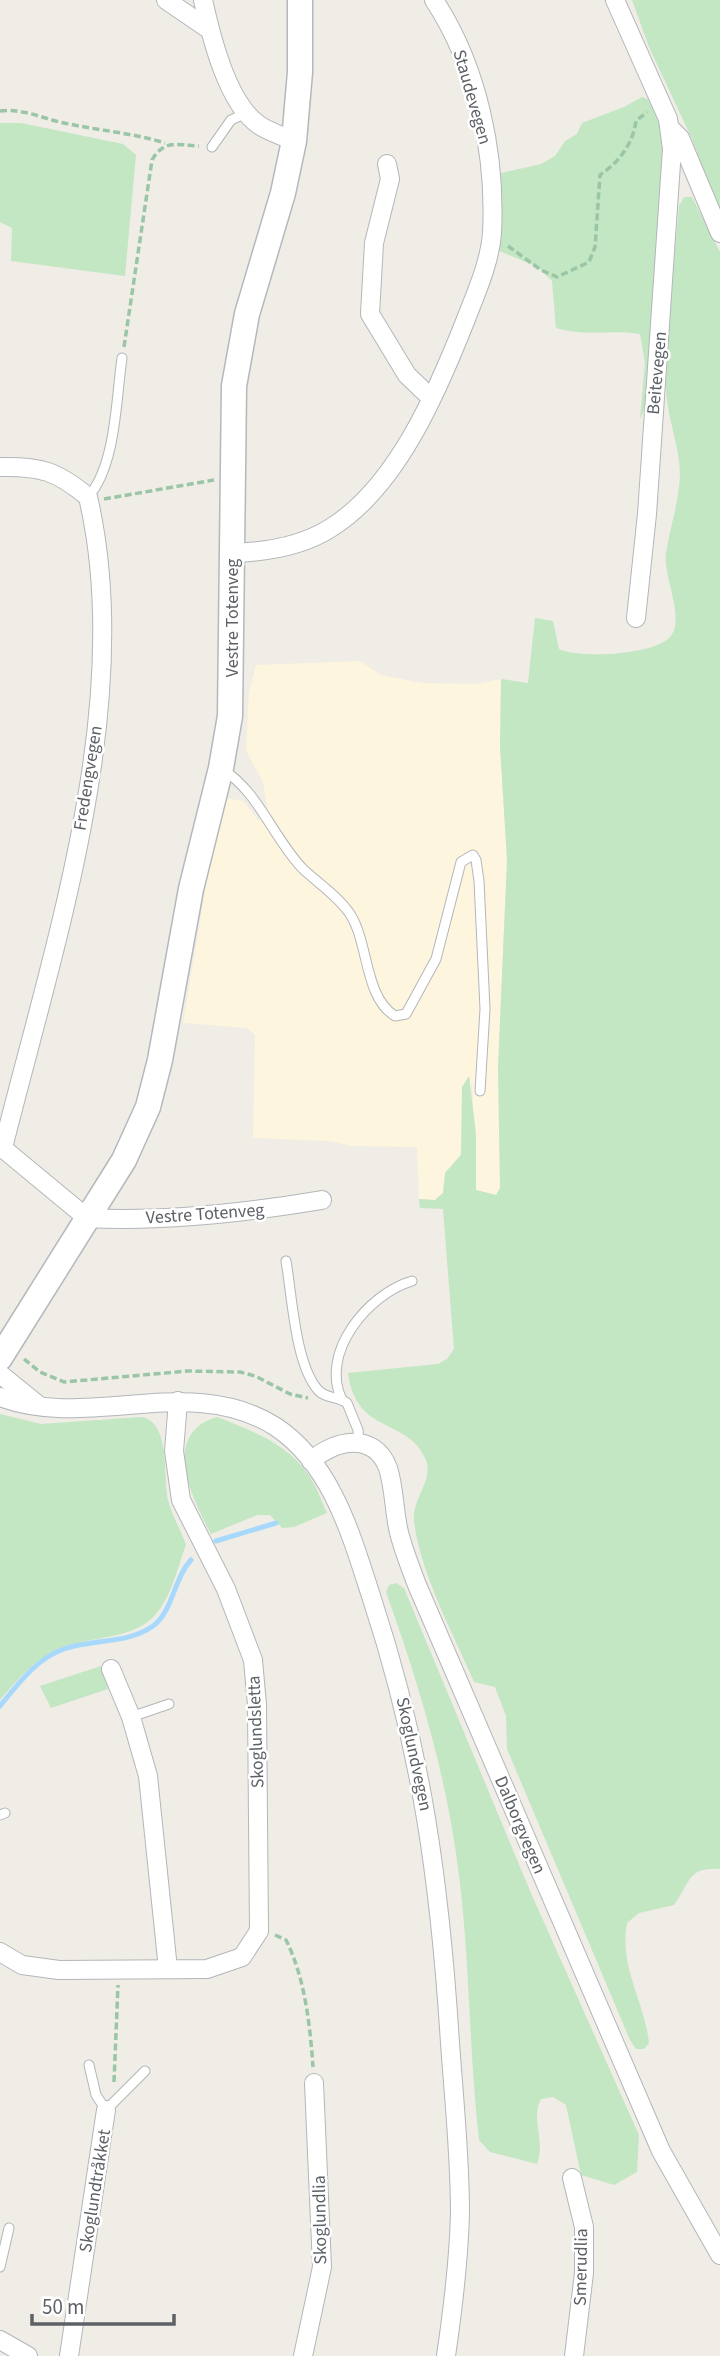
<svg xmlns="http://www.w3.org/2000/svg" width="720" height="2356" viewBox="0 0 720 2356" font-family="'Source Sans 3',sans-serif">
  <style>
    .commercial { fill: #fdf5dd }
    .green { fill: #c3e6c3 }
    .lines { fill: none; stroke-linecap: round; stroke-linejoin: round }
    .stream { stroke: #a8d9fd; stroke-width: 5 }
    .lane-casing { stroke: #b3b6ba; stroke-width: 11 }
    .street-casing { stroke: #b3b6ba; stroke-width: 20 }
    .secondary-casing { stroke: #b4b8bd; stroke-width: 27 }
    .path { stroke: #9ac5a6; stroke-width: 3.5; stroke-dasharray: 7 3.5; stroke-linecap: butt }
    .lane { stroke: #fff; stroke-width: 9 }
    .street { stroke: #fff; stroke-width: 18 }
    .secondary { stroke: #fff; stroke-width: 24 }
    .labels { text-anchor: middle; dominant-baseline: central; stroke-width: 5; stroke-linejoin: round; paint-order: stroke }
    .street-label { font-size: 18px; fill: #5d6166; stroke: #fff }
  </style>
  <rect width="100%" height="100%" fill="#efede6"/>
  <path class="commercial" d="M360,661L381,675L422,683L477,684L501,679L500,746L507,860L498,1067L500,1189L496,1195L476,1190L472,1080L460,1155L445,1173L443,1193L435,1200L419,1199L417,1147L351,1146L330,1141L253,1138L255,1035L247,1028L183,1023L208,874L226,798L243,801L258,820L268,814L263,782L246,751L249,692L256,665Z"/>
  <g class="green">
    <path d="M632,0H720V214L692,139L649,47Z"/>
    <path d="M642,97L648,99L659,120L663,157L649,377L644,411L640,419L645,363L640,334C611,329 586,337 556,328L552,281L538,267L497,250L501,173L541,164L555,156L565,141L577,134L582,123L624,107Z"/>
    <path d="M0,123H21L123,144L136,155L125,276L11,261L12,228L0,222Z"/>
    <path d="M684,197H692L720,252V1869C687,1867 691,1882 674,1905L639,1913L627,1923C619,1968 644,1999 649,2043L644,2049H636L630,2040L507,1749L506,1716L495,1687L474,1682C452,1631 422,1577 414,1522C411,1500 434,1480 426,1460C409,1417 356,1436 348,1373L438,1364L447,1359L454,1349L443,1209L420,1208L419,1199L435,1200L443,1193L445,1173L461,1155L462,1087L469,1076L476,1134V1190L496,1195L500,1188L498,1067L507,860L500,746L501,679L528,683L535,618L553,621L559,649C579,659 657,655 671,636C685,616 663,578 666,553C670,527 679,502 680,475C680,445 666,416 666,386C666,326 674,266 679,206Z"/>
    <path d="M0,1414L41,1424L142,1417C171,1423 163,1477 168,1500C172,1516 181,1530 186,1545C178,1566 171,1597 156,1614C135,1640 90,1636 61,1648C35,1658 18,1679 0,1700Z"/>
    <path d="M217,1417C250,1430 286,1443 308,1474C316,1485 321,1500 327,1513L294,1527L282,1528L270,1515H257L211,1534C192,1498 160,1434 217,1417Z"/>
    <path d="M396,1583L404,1588L530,1891L639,2135L637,2172L614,2185L581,2175L566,2105L553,2097L541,2099C530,2119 546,2140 537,2164L490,2152L479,2140C469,2052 470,1963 459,1875C447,1777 419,1684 386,1592L389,1585Z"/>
    <path d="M101,1666L108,1689L51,1708L40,1686Z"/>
  </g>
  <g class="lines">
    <g class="stream">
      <path d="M216,1541L276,1523"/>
      <path d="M0,1706C18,1684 37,1658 64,1649C92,1639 128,1644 153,1626C173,1611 174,1578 191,1560"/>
    </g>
    <g class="lane-casing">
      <g id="lane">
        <path d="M212,147L231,120L246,113"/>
        <path d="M88,497C116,466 116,399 122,358"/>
        <path d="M222,769C259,792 273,838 303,869C318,883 339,897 350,914C369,943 364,997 395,1016L406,1014L436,959L461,862L473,855L476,860L479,881L485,1009L480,1091"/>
        <path d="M286,1261C292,1295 295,1364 318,1390C326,1399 338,1396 347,1403L358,1430L359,1443"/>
        <path d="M342,1400C319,1353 368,1294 412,1281"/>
        <path d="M131,1717L169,1704"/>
        <path d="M0,1815L5,1813"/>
        <path d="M89,2065L96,2095L106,2110L145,2071"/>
        <path d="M0,2267L9,2228"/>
      </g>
    </g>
    <g class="street-casing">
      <g id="street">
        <path d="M166,0L210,30"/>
        <path d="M203,0C211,36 227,103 259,125C269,132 283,136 294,141"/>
        <path d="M615,0L668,119L672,149L647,514L636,618"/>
        <path d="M671,129L680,138L720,233"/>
        <path d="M387,164L390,179L374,243L370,314L407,375L431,398"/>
        <path d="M0,467C40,466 57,471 88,497C136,703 53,947 3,1148"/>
        <path d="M232,553C266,552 300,547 329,529C397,488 438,390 466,319C476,293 490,262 492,233C496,154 478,67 434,0"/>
        <path d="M0,1146L87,1218C165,1222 245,1213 322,1200"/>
        <path d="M0,1374L37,1404"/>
        <path d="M0,1397C89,1431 191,1372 276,1427C333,1465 352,1538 372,1599C422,1751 440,1884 450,2043C454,2099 460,2156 460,2212C459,2261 453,2308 446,2356"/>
        <path d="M311,1461C334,1440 374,1431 388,1468C394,1487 394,1508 398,1528C402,1547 410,1566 417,1585L661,2151L720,2255"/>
        <path d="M111,1669L131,1717L148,1776L168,1969"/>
        <path d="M0,1952L22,1965L59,1970L207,1969L242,1957L259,1931L257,1705L253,1660L226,1589L181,1500L174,1451L178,1401"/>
        <path d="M572,2178L584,2227V2273L574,2356"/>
        <path d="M0,2340L28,2356"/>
        <path d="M69,2356L106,2110"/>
        <path d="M303,2356L322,2267L314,2083"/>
      </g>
    </g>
    <g class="secondary-casing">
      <path id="secondary" d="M0,1358L124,1160L148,1107L160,1060L191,889L221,768L230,716L234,386L247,314L283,193L294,141L300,72V0"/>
    </g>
    <g class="path">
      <path d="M0,111C25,108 45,120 69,124C102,131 133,133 165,143"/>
      <path d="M508,246L541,270L557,277L589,262L595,247L600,175C619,162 633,144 636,121L647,112"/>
      <path d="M124,347L152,160C164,139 178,145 199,146"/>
      <path d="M104,499L214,480"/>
      <path d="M24,1359L40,1372L64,1382L188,1371L240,1372L255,1376L290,1394L308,1398"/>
      <path d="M275,1935L286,1940C305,1978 310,2025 313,2067"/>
      <path d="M114,2082L118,1985"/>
    </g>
    <use href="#lane" class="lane"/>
    <use href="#street" class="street"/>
    <use href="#secondary" class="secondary"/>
  </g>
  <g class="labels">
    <g class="street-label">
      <text transform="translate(472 97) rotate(74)">Staudevegen</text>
      <text transform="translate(657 373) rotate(-85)">Beitevegen</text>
      <text transform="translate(232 618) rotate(-90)">Vestre Totenveg</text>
      <text transform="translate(88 778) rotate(-81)">Fredengvegen</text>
      <text transform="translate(205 1214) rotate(-4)">Vestre Totenveg</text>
      <text transform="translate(256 1732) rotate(-92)">Skoglundsletta</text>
      <text transform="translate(414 1754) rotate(78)">Skoglundvegen</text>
      <text transform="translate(520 1825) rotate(67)">Dalborgvegen</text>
      <text transform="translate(95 2191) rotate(-81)">Skoglundtråkket</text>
      <text transform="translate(320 2220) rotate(-91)">Skoglundlia</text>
      <text transform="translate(581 2267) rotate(-89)">Smerudlia</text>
    </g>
  </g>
  <path d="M32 2314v10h142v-10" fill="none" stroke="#5d6166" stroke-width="3.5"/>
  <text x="42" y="2314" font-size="21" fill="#5d6166" stroke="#ffffff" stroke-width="5" paint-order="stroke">50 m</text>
</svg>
